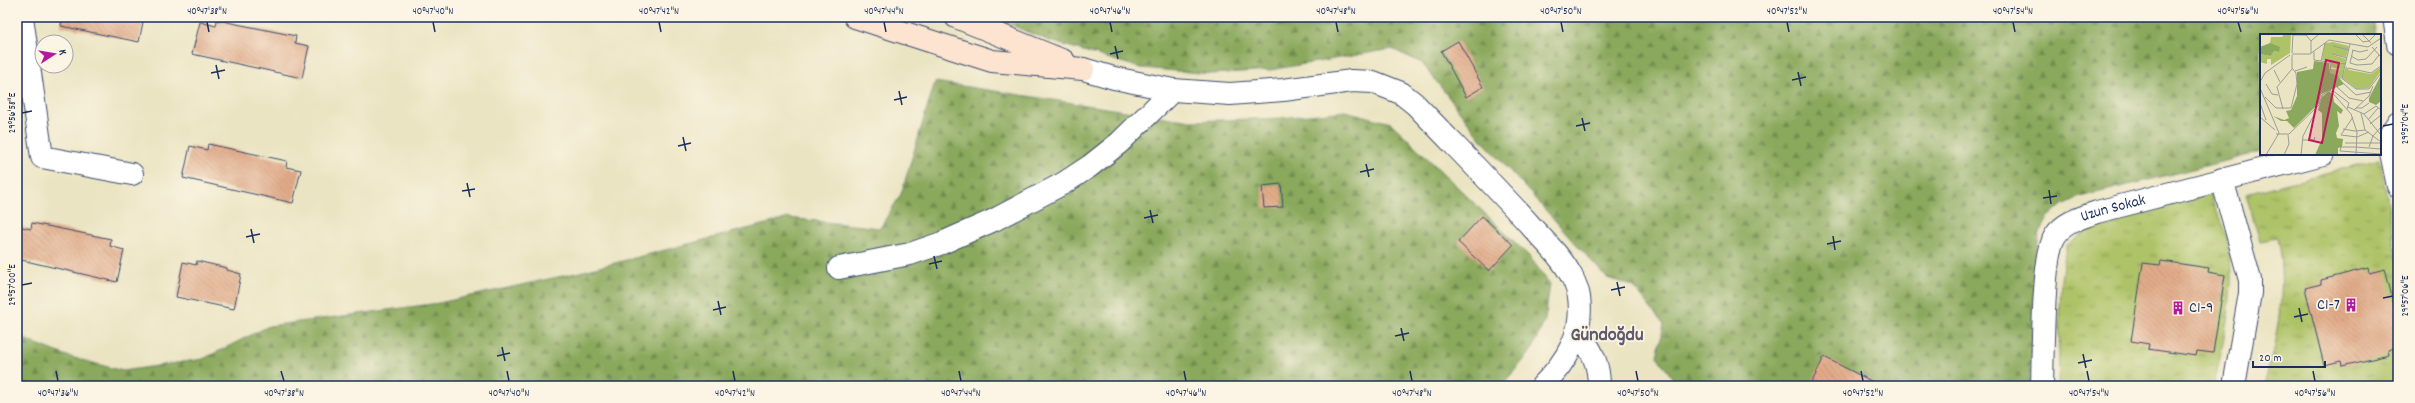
<svg xmlns="http://www.w3.org/2000/svg" width="2415" height="403" viewBox="0 0 2415 403" font-family="Dekko,sans-serif">
  <style>
    .grass { fill: url(#grass-tufts); stroke: #647962 }
    .forest { fill: url(#forest-firs); stroke: #526c5d }
    .building { fill: url(#building-back-hatch) }
    .lines { fill: none; stroke-linecap: round; stroke-linejoin: round }
    .minor-casing { stroke: #3a4a6d; stroke-width: 24 }
    .tertiary-casing { stroke: #3a4a6d; stroke-width: 24 }
    .secondary-casing { stroke: #3a4a6d; stroke-width: 24 }
    .minor { stroke: #fff; stroke-width: 22 }
    .tertiary { stroke: #fff; stroke-width: 22 }
    .secondary { stroke: #fde4d1; stroke-width: 22 }
    .ticks { fill: none; stroke: #1b2f5e; stroke-width: 1.5 }
    .labels { text-anchor: middle; dominant-baseline: central; stroke-width: 3.5; stroke-linejoin: round; paint-order: stroke }
    .street-label { font-size: 16px; fill: #1b2f5e; stroke: #fcf5e5 }
    .poi-label { font-size: 16px; fill: #1b2f5e; stroke: #fcf5e5; text-anchor: end }
    .district-label { font-size: 20px; font-weight: bold; fill: #605a6d; stroke: #fcf5e5 }
    .inset-road { fill: none; stroke: #989c9a; stroke-width: 1 }
    .view { fill: #c2185b; fill-opacity: 0.15; stroke: #c2185b; stroke-width: 2 }
    .inset-edge { fill: none; stroke: #1b2f5e; stroke-width: 2 }
    .neatline { fill: none; stroke: #1b2f5e; stroke-width: 1.5 }
    .ticks-label { font-size: 10px; text-anchor: middle; fill: #1b2f5e }
  </style>
  <defs>
    <pattern id="grass-tufts" width="24" height="20" patternUnits="userSpaceOnUse"><rect width="24" height="20" fill="#aec367"/><path d="M3 7l-1-3M5 7V3M7 7l1-3M15 17l-1-3M17 17v-4M19 17l1-3" fill="none" stroke="#8d9f58"/></pattern>
    <pattern id="forest-firs" width="22" height="20" patternUnits="userSpaceOnUse"><rect width="22" height="20" fill="#8aa95c"/><path d="M5 1l3.5 6h-7zM16 11l3.5 6h-7z" fill="#708a4f"/></pattern>
    <pattern id="building-back-hatch" width="6" height="6" patternUnits="userSpaceOnUse"><rect width="6" height="6" fill="#e1ab88"/><path d="M-1 5l2 2M0 0l6 6M5-1l2 2" fill="none" stroke="#c09378"/></pattern>
  </defs>
  <rect width="100%" height="100%" fill="#fcf5e5"/>
  <filter id="ink" filterUnits="userSpaceOnUse"><feTurbulence type="fractalNoise" baseFrequency=".025" numOctaves="2"/><feDisplacementMap in="SourceGraphic" scale="8" xChannelSelector="R" yChannelSelector="G"/><feConvolveMatrix kernelMatrix="1 2 1 2 8 2 1 2 1" color-interpolation-filters="sRGB"/></filter>
  <filter id="wash" filterUnits="userSpaceOnUse"><feTurbulence type="fractalNoise" baseFrequency=".012" numOctaves="4" result="noise"/><feDisplacementMap in="SourceGraphic" scale="16" xChannelSelector="R" yChannelSelector="G"/><feGaussianBlur stdDeviation="0.9" result="paint"/><feColorMatrix in="noise" values="0 0 0 0 0 0 0 0 0 0 0 0 0 0 0 0 0 1.4 0 .05"/><feComposite in="paint" operator="in"/></filter>
  <g filter="url(#wash)">
    <rect width="100%" height="100%" fill="#ebe4c2"/>
    <g class="grass">
      <path d="M2380,159L2398,261V386H2264C2277,335 2288,291 2277,238L2260,241L2246,194Z"/>
      <path d="M2210,195C2216,212 2227,231 2229,250C2236,295 2223,342 2214,386H2058L2061,280L2066,246L2096,224Z"/>
    </g>
    <g class="forest">
      <path d="M991,17H2373L2376,35H2261V152L2080,197C2048,211 2041,219 2036,254L2030,386H1678L1657,356L1664,325L1633,286L1607,278L1482,140L1422,63L1392,49L1270,70L1213,74L1141,68L1050,41Z"/>
      <path d="M935,82L1191,121L1282,118L1345,111L1391,123L1529,256L1550,284L1545,320L1530,353L1501,386H17V336L67,356L123,371L203,359L269,326L439,303L576,273L789,218L880,228L901,194Z"/>
    </g>
    <g id="blocks">
      <g class="building">
        <path d="M62,17H144L139,42L61,26Z"/>
        <path d="M217,20L296,36L295,43L309,46L302,78L192,54L200,22L216,26Z"/>
        <path d="M1458,41L1483,87L1466,97L1441,51Z"/>
        <path d="M208,144L287,161L286,167L301,170L293,203L183,178L190,146L207,150Z"/>
        <path d="M1281,184L1283,207L1264,208L1262,186Z"/>
        <path d="M1482,216L1513,245L1489,271L1458,242Z"/>
        <path d="M32,223L111,239L110,246L124,250L117,282L17,259V226L31,229Z"/>
        <path d="M197,261L227,268V270L241,274L234,309L176,297L183,262L196,265Z"/>
        <path d="M2161,261L2209,268L2208,272L2225,275L2213,353L2197,351L2196,356L2148,349L2149,344L2131,341L2143,263L2160,265Z"/>
        <path d="M2368,268L2369,273L2385,269L2398,321V347L2388,350L2389,355L2342,366L2341,361L2324,365L2305,288L2321,284V280Z"/>
        <path d="M1824,357L1881,386H1810Z"/>
      </g>
    </g>
  </g>
  <g filter="url(#ink)">
    <use href="#blocks" fill-opacity="0" stroke="#3a4a6d" stroke-width="1"/>
    <g class="lines">
      <g class="minor-casing">
        <g id="minor">
          <path d="M22,17L42,157L132,174"/>
          <path d="M2394,17L2398,44"/>
          <path d="M2398,122L2388,138L2398,186"/>
          <path d="M2222,179L2250,280V293L2234,386"/>
          <path d="M839,268L910,254L942,243L994,220L1064,183L1090,166L1119,143L1173,90"/>
          <path d="M1578,333C1592,349 1599,364 1599,386"/>
          <path id="s1" d="M2042,386C2043,357 2042,256 2055,236C2064,222 2083,217 2097,212L2323,154"/>
        </g>
      </g>
      <g class="tertiary-casing">
        <path id="tertiary" d="M1083,69L1114,78L1173,90L1230,94L1283,90L1352,81L1373,82L1401,93L1415,104C1453,144 1493,184 1530,225C1544,241 1562,257 1572,277C1575,283 1578,291 1579,297C1584,333 1567,361 1542,386"/>
      </g>
      <g class="secondary-casing">
        <g id="secondary">
          <path d="M855,17L992,61L1083,69"/>
          <path d="M956,17L1064,61"/>
        </g>
      </g>
      <use href="#minor" class="minor"/>
      <use href="#tertiary" class="tertiary"/>
      <use href="#secondary" class="secondary"/>
    </g>
  </g>
  <path class="ticks" d="M207,22L209,32M433,22L435,32M659,22L661,32M884,22L886,32M1110,22L1112,32M1336,22L1338,32M1561,22L1563,32M1787,22L1789,32M2013,22L2015,32M2238,22L2241,32M1115,46L1118,59M1110,54L1123,51M216,65L219,79M1798,72L1801,86M211,73L225,70M1792,80L1806,77M899,91L902,105M894,100L907,97M22,113L32,111M1582,118L1585,131M1576,126L1590,123M2383,126L2393,124M683,137L686,151M678,146L691,143M1366,164L1369,177M1360,172L1374,169M467,183L470,197M2049,190L2051,204M462,191L475,189M2043,198L2057,196M1150,210L1153,223M1144,218L1158,215M251,229L254,243M1833,236L1835,250M246,237L260,234M1827,244L1841,241M934,256L937,269M929,264L942,261M1617,282L1620,296M22,285L32,283M1611,290L1625,287M2383,298L2393,296M718,301L721,315M2299,308L2302,322M713,310L726,307M2294,317L2308,314M1401,328L1404,341M1395,336L1409,333M502,347L505,361M2083,354L2086,368M497,356L510,353M2078,363L2092,360M56,371L58,381M281,371L284,381M507,371L509,381M733,371L735,381M959,371L961,381M1184,371L1186,381M1410,371L1412,381M1636,371L1638,381M1861,371L1863,381M2087,371L2089,381M2313,371L2315,381"/>
  <defs>
    <g id="building-bare" transform="scale(1.08)"><path d="M-4-6H4V6H1V3H-1V6H-4ZM-2.5-4.3h1.7v1.8h-1.7ZM.8-4.3h1.7v1.8H.8ZM-2.5-1h1.7V.8h-1.7ZM.8-1h1.7V.8H.8Z" fill="#b5179e" stroke="#fcf5e5" stroke-width="2.5" paint-order="stroke"/></g>
  </defs>
  <g fill-rule="evenodd">
    <use href="#building-bare" x="2351" y="305"/>
    <use href="#building-bare" x="2178" y="308"/>
  </g>
  <g class="labels">
    <g class="street-label">
      <text stroke="none"><textPath href="#s1" startOffset="217">Uzun Sokak</textPath></text>
    </g>
    <g class="poi-label">
      <text x="2340" y="305">C1-7</text>
      <text x="2189" y="308" text-anchor="start">C1-9</text>
    </g>
    <g class="district-label">
      <text x="1607" y="336">Gündoğdu</text>
    </g>
  </g>
  <g transform="translate(2260 34)">
    <rect width="121" height="121" fill="#ebe4c2"/>
    <path d="M24,0H31L30,19L11,31V25H7V30L0,28V20L11,22L14,17L18,18L10,9L11,3H22ZM73,8L89,12L86,23L70,20L86,25L82,43L71,40V35L82,36L71,33V29H84L62,26L65,9ZM86,32L89,36L111,40L121,33V37L109,54L97,55L82,44Z" fill="#aec367"/>
    <path d="M10,9L20,13L19,18L14,17L11,22L0,20V13ZM54,27L69,29L70,39L78,42L84,50L61,60L59,69L34,94L27,87H21L13,82L24,86L29,84L26,77L31,76L37,62V38L53,35ZM121,41V67L116,71L109,68V64ZM69,57L73,61L74,68L83,76L81,80L77,77L79,92L76,99L77,104L83,105L82,113L78,114V121H55L62,105V79L58,76L62,63Z" fill="#8aa95c"/>
    <path class="inset-road" d="M102,0L111,9M33,1H46L51,7M96,1L103,8L109,7L116,0M65,9L61,27L86,30M73,12L89,16M112,13L121,23M92,16L100,18L108,16M93,16L90,29L97,31L112,30L119,21M54,18V26L61,27M32,19L33,0M51,19V7L59,0M32,20H50L69,6L108,13L121,4M72,20L87,24M91,22L98,26L106,25L117,13M70,28L71,40L80,43L96,55H109L121,39M88,34L111,39L121,32M14,36L20,48M35,37L47,33M82,44L90,10M0,48L5,39L30,21M83,49L96,61L111,58M6,50L12,60L18,61M77,53L89,64L103,67M0,54L19,99L6,121M72,56L89,69L87,75M5,63L16,74H31L37,50L36,39L32,34V21M0,69L6,86M59,71L62,61L70,56L91,80L97,98L96,121M88,73L104,80M96,74H102L109,69M23,75L17,53L32,35M94,76L109,62L113,52M101,79L105,96M104,80L121,101M104,80L116,72L121,76M0,83L15,96M93,83L81,101L97,103L109,98M108,86L118,74M110,90L121,81M83,95L95,97L105,96L121,108M16,100H29L59,71M43,106H54L55,103M85,109H121M96,113H81L80,117L121,120M96,113L121,115M109,113L113,102L121,93M24,121L29,110L28,101M41,121L43,102L56,77"/>
    <path class="view" d="M66,26L79,29L62,109L49,106Z"/>
    <rect width="121" height="121" class="inset-edge"/>
  </g>
  <rect width="2415" height="403" fill="none" stroke="#fcf5e5" stroke-width="44"/>
  <g transform="translate(54 54) rotate(78)"><circle r="19" fill="#fcf5e5" stroke="#a2a6af"/>
  <path d="M0-3L7 15L0 10L-7 15Z" fill="#b5179e"/>
  <text y="-6" font-size="11" font-weight="bold" text-anchor="middle" fill="#1b2f5e">K</text>
  </g>
  <path d="M2253 361v6h72v-6" fill="none" stroke="#1b2f5e" stroke-width="2"/>
  <text x="2259" y="361" font-size="12" fill="#1b2f5e" stroke="#fcf5e5" stroke-width="3" paint-order="stroke">20 m</text>
  <rect x="22" y="22" width="2371" height="359" class="neatline"/>
  <g class="ticks-label">
    <text x="207" y="14">40°47'38"N</text>
    <text x="433" y="14">40°47'40"N</text>
    <text x="659" y="14">40°47'42"N</text>
    <text x="884" y="14">40°47'44"N</text>
    <text x="1110" y="14">40°47'46"N</text>
    <text x="1336" y="14">40°47'48"N</text>
    <text x="1561" y="14">40°47'50"N</text>
    <text x="1787" y="14">40°47'52"N</text>
    <text x="2013" y="14">40°47'54"N</text>
    <text x="2238" y="14">40°47'56"N</text>
    <text transform="translate(11 113) rotate(-90)" y="4">29°56'58"E</text>
    <text transform="translate(2404 124) rotate(-90)" y="4">29°57'04"E</text>
    <text transform="translate(11 285) rotate(-90)" y="4">29°57'00"E</text>
    <text transform="translate(2404 296) rotate(-90)" y="4">29°57'06"E</text>
    <text x="58" y="396">40°47'36"N</text>
    <text x="284" y="396">40°47'38"N</text>
    <text x="509" y="396">40°47'40"N</text>
    <text x="735" y="396">40°47'42"N</text>
    <text x="961" y="396">40°47'44"N</text>
    <text x="1186" y="396">40°47'46"N</text>
    <text x="1412" y="396">40°47'48"N</text>
    <text x="1638" y="396">40°47'50"N</text>
    <text x="1863" y="396">40°47'52"N</text>
    <text x="2089" y="396">40°47'54"N</text>
    <text x="2315" y="396">40°47'56"N</text>
  </g>
</svg>
